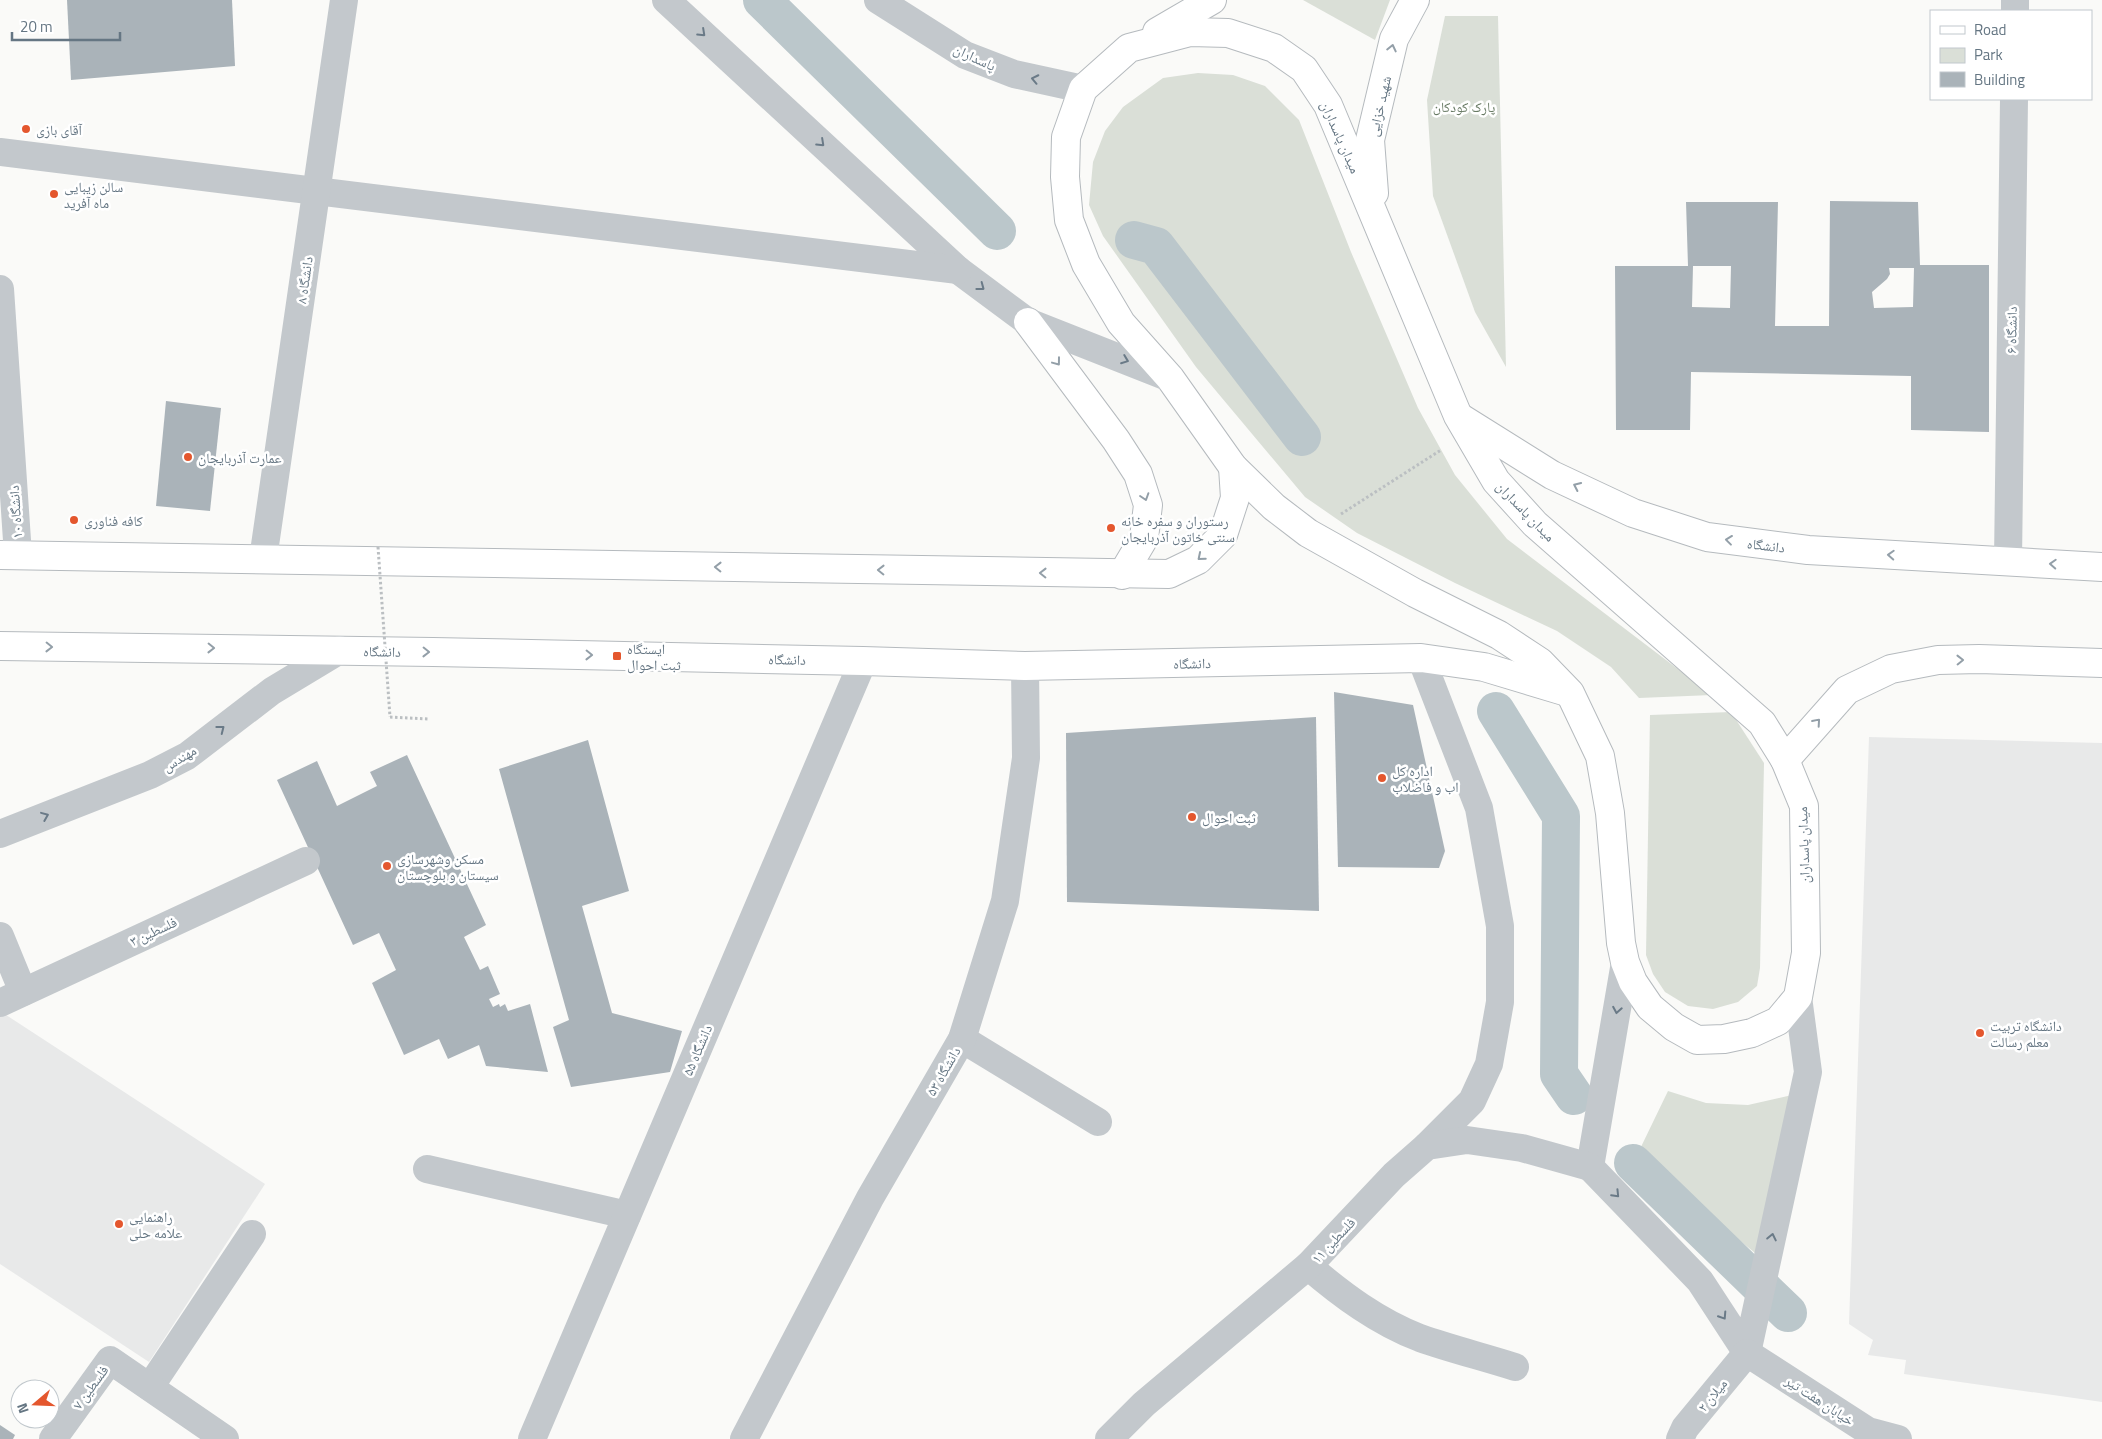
<svg xmlns="http://www.w3.org/2000/svg" width="2102" height="1439" viewBox="0 0 2102 1439" font-family="'Titillium Web','Noto Naskh Arabic',sans-serif">
  <style>
    .built { fill: #e8e9e9 }
    .green { fill: #dadfd7 }
    .lines { fill: none; stroke-linecap: round; stroke-linejoin: round }
    .canal { stroke: #bbc7cb; stroke-width: 38 }
    .building { fill: #aab3b9; fill-rule: evenodd }
    .major-casing { stroke: #b5babe; stroke-width: 30 }
    .path { stroke: #bbbfc2; stroke-width: 3; stroke-dasharray: 2.5 2.5; stroke-linecap: butt }
    .minor { stroke: #c3c8cc; stroke-width: 28 }
    .major { stroke: #fff; stroke-width: 28 }
    .path-bridge { stroke: #bbbfc2; stroke-width: 3; stroke-dasharray: 2.5 2.5; stroke-linecap: butt }
    .oneway { stroke: #6a7a87 }
    .oneway2 { stroke: #939fa8 }
    .poi-dot { fill: #e4572e; stroke: #fff; stroke-width: 2 }
    .labels { text-anchor: middle; dominant-baseline: central; stroke-width: 5; stroke-linejoin: round; paint-order: stroke }
    .street-label { font-size: 14px; fill: #657683; stroke: #fff }
    .park-label { font-size: 14px; fill: #687a64; stroke: #fff }
    .poi-label { font-size: 14px; fill: #657683; stroke: #fff; text-anchor: start }
  </style>
  <rect width="100%" height="100%" fill="#fafaf8"/>
  <g class="built">
    <path d="M1869,737L2102,743V1402L1904,1374L1906,1360L1868,1355L1873,1340L1849,1324Z"/>
    <path d="M0,1011L265,1184L149,1362L0,1264Z"/>
  </g>
  <g class="green">
    <path d="M1303,0H1390L1375,40Z"/>
    <path d="M1445,16H1498L1506,367L1475,312L1433,196L1427,100Z"/>
    <path d="M1198,73L1233,75L1265,86L1299,120L1351,252L1418,408L1455,475L1507,539L1712,695L1639,698L1611,667L1557,631L1455,583L1357,533L1305,497L1196,367L1103,236L1089,205L1093,162L1105,131L1123,107L1163,78Z"/>
    <path d="M1731,712L1764,763L1760,968L1757,986L1738,1002L1713,1009L1688,1006L1665,992L1653,974L1646,955L1650,715Z"/>
    <path d="M1668,1091L1706,1103L1748,1105L1792,1095L1760,1257L1674,1187L1639,1151Z"/>
  </g>
  <g class="lines">
    <g class="canal">
      <path d="M762,0L997,231"/>
      <path d="M1134,240L1156,246L1302,437"/>
      <path d="M1496,711L1561,816L1559,1074L1574,1096"/>
      <path d="M1633,1163L1788,1313"/>
    </g>
  </g>
  <g class="building">
    <path d="M67,0H232L235,66L71,80Z"/>
    <path d="M1830,201L1918,202L1920,265H1989V432L1911,430V376L1691,372L1690,430H1616L1615,266H1688L1686,202H1778L1775,326H1829ZM1693,266H1731L1730,308L1692,307ZM1889,268H1914L1913,307L1874,308L1872,292L1887,279L1890,274Z"/>
    <path d="M166,401L221,408L210,511L156,506Z"/>
    <path d="M1334,692L1413,705L1445,851L1439,868L1338,867Z"/>
    <path d="M1316,717L1319,911L1067,902L1066,733Z"/>
    <path d="M588,740L629,891L582,906L612,1013L682,1031L670,1072L571,1087L553,1027L569,1020L499,769Z"/>
    <path d="M407,755L486,925L464,937L480,970L488,966L500,994L489,999L493,1007L499,1004L500,1007L505,1004L508,1011L530,1004L548,1072L486,1066L479,1045L448,1059L439,1039L404,1055L372,983L396,970L379,933L353,945L277,780L317,761L337,806L377,786L370,772Z"/>
    <path d="M0,1425L15,1435L13,1439H0Z"/>
  </g>
  <g class="lines">
    <g class="major-casing">
      <g id="major">
        <path d="M1157,32L1212,0"/>
        <path d="M1190,32L1228,33L1274,48L1304,69L1328,105L1458,416L1496,481L1535,524L1762,723L1785,760L1804,806L1806,953L1798,997L1778,1021L1752,1033L1724,1039L1697,1040L1674,1027L1650,1007L1633,982L1625,962L1621,943L1610,813L1600,756L1570,693L1540,662L1499,635L1415,593L1308,533L1274,507L1233,467L1170,378L1121,323L1086,264L1069,220L1065,177L1066,137L1083,89L1129,48Z"/>
        <path d="M1374,193L1370,140L1394,39L1415,0"/>
        <path d="M1028,322L1116,440L1138,474L1148,505L1144,538L1122,575"/>
        <path d="M1461,418L1552,475L1633,513L1707,537L1808,550L2102,567"/>
        <path d="M0,555L1169,574L1198,560L1223,535L1235,498L1233,467"/>
        <path d="M0,646L433,652L863,661L1025,666L1421,658L1484,667L1567,692"/>
        <path d="M1785,760L1847,690L1891,669L1938,660L1979,659L2102,663"/>
      </g>
    </g>
    <g class="path">
      <path d="M1341,514L1441,450"/>
      <path d="M390,717L429,719"/>
    </g>
    <g class="minor">
      <path d="M666,0L958,270L1028,322L1170,378"/>
      <path d="M878,0L965,55L1014,74L1083,89"/>
      <path d="M2015,11V0"/>
      <path d="M0,152L958,270"/>
      <path d="M0,289L18,555"/>
      <path d="M263,559L344,0"/>
      <path d="M2008,561L2014,99"/>
      <path d="M1421,658L1479,808L1500,926V1002L1489,1064L1472,1101L1427,1146"/>
      <path d="M0,834L150,775L187,756L272,691L340,650"/>
      <path d="M0,936L23,992"/>
      <path d="M1625,962L1590,1167L1700,1281L1747,1353L1808,1072L1798,997"/>
      <path d="M0,1003L306,861"/>
      <path d="M962,1039L1098,1122"/>
      <path d="M427,1169L627,1215"/>
      <path d="M1308,1266C1342,1295 1378,1322 1420,1338C1451,1349 1484,1357 1515,1367"/>
      <path d="M150,1387L252,1234"/>
      <path d="M53,1439L110,1360L225,1439"/>
      <path d="M532,1439L863,661"/>
      <path d="M744,1439L870,1198L962,1039L1005,901L1026,758L1025,666"/>
      <path d="M1109,1439L1144,1404L1308,1266L1394,1175L1427,1146L1467,1140L1522,1148L1590,1167"/>
      <path d="M1680,1439L1685,1428L1747,1353L1868,1431L1898,1439"/>
    </g>
    <use href="#major" class="major"/>
    <path class="path-bridge" d="M378,547L390,717"/>
  </g>
  <defs><path id="oneway-chevron" d="M-2-3.5L2.5 0L-2 3.5" fill="none" stroke-width="1.6" stroke-linecap="round" stroke-linejoin="round" transform="scale(1.25)"/></defs>
  <g class="oneway">
    <use href="#oneway-chevron" transform="translate(702 33) rotate(43)"/>
    <use href="#oneway-chevron" transform="translate(1035 79) rotate(-168)"/>
    <use href="#oneway-chevron" transform="translate(821 143) rotate(43)"/>
    <use href="#oneway-chevron" transform="translate(981 287) rotate(37)"/>
    <use href="#oneway-chevron" transform="translate(1125 360) rotate(21)"/>
    <use href="#oneway-chevron" transform="translate(221 729) rotate(-38)"/>
    <use href="#oneway-chevron" transform="translate(45 816) rotate(-22)"/>
    <use href="#oneway-chevron" transform="translate(1617 1010) rotate(100)"/>
    <use href="#oneway-chevron" transform="translate(1616 1194) rotate(46)"/>
    <use href="#oneway-chevron" transform="translate(1772 1237) rotate(-78)"/>
    <use href="#oneway-chevron" transform="translate(1723 1316) rotate(57)"/>
  </g>
  <g class="oneway2">
    <use href="#oneway-chevron" transform="translate(1392 48) rotate(-77)"/>
    <use href="#oneway-chevron" transform="translate(1057 362) rotate(53)"/>
    <use href="#oneway-chevron" transform="translate(1577 486) rotate(-155)"/>
    <use href="#oneway-chevron" transform="translate(1145 497) rotate(72)"/>
    <use href="#oneway-chevron" transform="translate(1729 540) rotate(-173)"/>
    <use href="#oneway-chevron" transform="translate(1891 555) rotate(-177)"/>
    <use href="#oneway-chevron" transform="translate(1201 557) rotate(140)"/>
    <use href="#oneway-chevron" transform="translate(2053 564) rotate(-177)"/>
    <use href="#oneway-chevron" transform="translate(718 567) rotate(-179)"/>
    <use href="#oneway-chevron" transform="translate(881 570) rotate(-179)"/>
    <use href="#oneway-chevron" transform="translate(1043 573) rotate(-179)"/>
    <use href="#oneway-chevron" transform="translate(49 647) rotate(1)"/>
    <use href="#oneway-chevron" transform="translate(211 648) rotate(1)"/>
    <use href="#oneway-chevron" transform="translate(426 652) rotate(1)"/>
    <use href="#oneway-chevron" transform="translate(589 655) rotate(1)"/>
    <use href="#oneway-chevron" transform="translate(1960 660) rotate(-1)"/>
    <use href="#oneway-chevron" transform="translate(1817 722) rotate(-49)"/>
  </g>
  <g class="poi-dot">
    <circle cx="26" cy="129" r="5"/>
    <circle cx="54" cy="194" r="5"/>
    <circle cx="188" cy="457" r="5"/>
    <circle cx="74" cy="520" r="5"/>
    <circle cx="1111" cy="528" r="5"/>
    <rect x="612" y="651" width="10" height="10" rx="2.5"/>
    <circle cx="1382" cy="778" r="5"/>
    <circle cx="1192" cy="817" r="5"/>
    <circle cx="387" cy="866" r="5"/>
    <circle cx="1980" cy="1033" r="5"/>
    <circle cx="119" cy="1224" r="5"/>
  </g>
  <g class="labels">
    <g class="street-label">
      <text transform="translate(975 57) rotate(25)">پاسداران</text>
      <text transform="translate(1379 106) rotate(-77)">شهید خزایی</text>
      <text transform="translate(1341 137) rotate(66)">میدان پاسداران</text>
      <text transform="translate(304 280) rotate(-82)">دانشگاه ۸</text>
      <text transform="translate(2011 330) rotate(-89)">دانشگاه ۶</text>
      <text transform="translate(1526 511) rotate(46)">میدان پاسداران</text>
      <text transform="translate(15 512) rotate(-94)">دانشگاه ۱۰</text>
      <text transform="translate(1766 545) rotate(7)">دانشگاه</text>
      <text transform="translate(382 651) rotate(1)">دانشگاه</text>
      <text transform="translate(787 659) rotate(1)">دانشگاه</text>
      <text transform="translate(1192 663) rotate(-1)">دانشگاه</text>
      <text transform="translate(179 758) rotate(-31)">مهندس</text>
      <text transform="translate(1803 845) rotate(-92)">میدان پاسداران</text>
      <text transform="translate(153 931) rotate(-25)">فلسطین ۳</text>
      <text transform="translate(697 1050) rotate(-67)">دانشگاه ۵۵</text>
      <text transform="translate(943 1071) rotate(-60)">دانشگاه ۵۳</text>
      <text transform="translate(1333 1240) rotate(-47)">فلسطین ۱۱</text>
      <text transform="translate(90 1387) rotate(-54)">فلسطین ۷</text>
      <text transform="translate(1712 1395) rotate(-51)">میلان ۲</text>
      <text transform="translate(1820 1400) rotate(33)">خیابان هفت تیر</text>
    </g>
    <g class="park-label">
      <text x="1464" y="106">پارک کودکان</text>
    </g>
    <g class="poi-label">
      <text x="36" y="129">آقای بازی</text>
      <text x="64" y="186">سالن زیبایی<tspan x="64" dy="16">ماه آفرید</tspan></text>
      <text x="198" y="457">عمارت آذربایجان</text>
      <text x="84" y="520">کافه فناوری</text>
      <text x="1121" y="520">رستوران و سفره خانه<tspan x="1121" dy="16">سنتی خاتون آذربایجان</tspan></text>
      <text x="627" y="648">ایستگاه<tspan x="627" dy="16">ثبت احوال</tspan></text>
      <text x="1392" y="770">اداره کل<tspan x="1392" dy="16">اب و فاضلاب</tspan></text>
      <text x="1202" y="817">ثبت احوال</text>
      <text x="397" y="858">مسکن وشهرسازی<tspan x="397" dy="16">سیستان و بلوچستان</tspan></text>
      <text x="1990" y="1025">دانشگاه تربیت<tspan x="1990" dy="16">معلم رسالت</tspan></text>
      <text x="129" y="1216">راهنمایی<tspan x="129" dy="16">علامه حلی</tspan></text>
    </g>
  </g>
  <rect x="1930" y="10" width="162" height="90" fill="#ffffff" stroke="#c1c8cd"/>
  <rect x="1940" y="26" width="25" height="8" fill="#ffffff" stroke="#c1c8cd"/>
  <text x="1974" y="35" font-size="15" fill="#657683">Road</text>
  <rect x="1940" y="48" width="25" height="15" fill="#dadfd7" stroke="#c1c8cd"/>
  <text x="1974" y="60" font-size="15" fill="#657683">Park</text>
  <rect x="1940" y="72" width="25" height="15" fill="#aab3b9" stroke="#c1c8cd"/>
  <text x="1974" y="85" font-size="15" fill="#657683">Building</text>
  <g transform="translate(35 1404) rotate(251)"><circle r="24" fill="#ffffff" stroke="#c1c8cd"/>
  <path d="M0-4L9 19L0 12L-9 19Z" fill="#e4572e"/>
  <text y="-8" font-size="14" font-weight="bold" text-anchor="middle" fill="#657683">N</text>
  </g>
  <path d="M12 32v8h108v-8" fill="none" stroke="#657683" stroke-width="2.5"/>
  <text x="20" y="32" font-size="15" fill="#657683" stroke="#ffffff" stroke-width="4" paint-order="stroke">20 m</text>
</svg>
